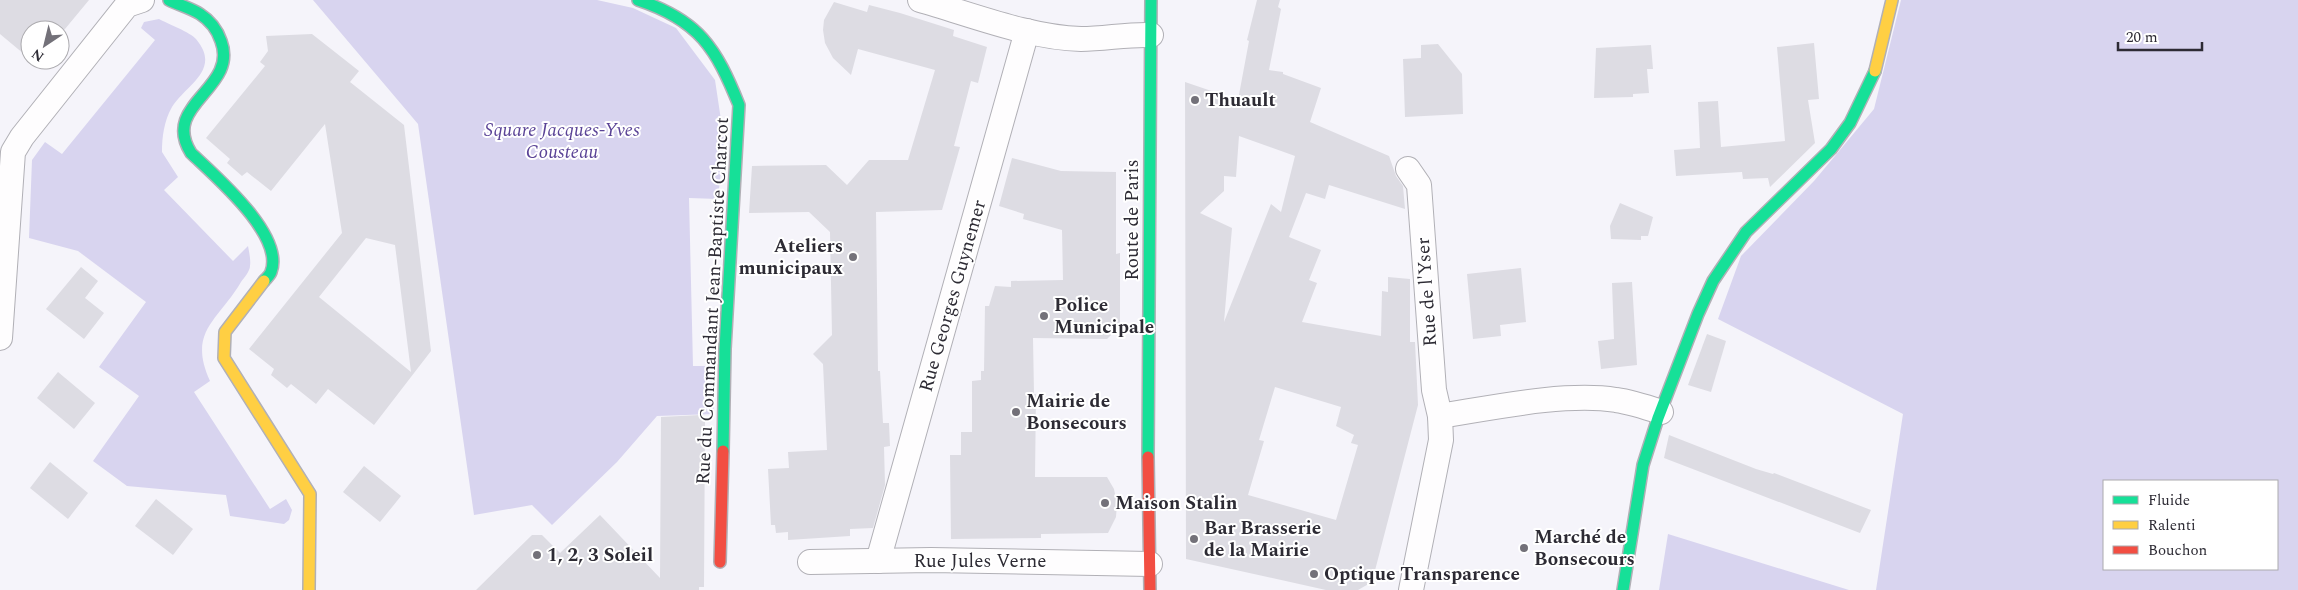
<svg xmlns="http://www.w3.org/2000/svg" width="2298" height="590" viewBox="0 0 2298 590" font-family="Spectral,serif">
  <style>
    .green { fill: #d8d4ef; fill-rule: evenodd }
    .building { fill: #dddce3; fill-rule: evenodd }
    .lines { fill: none; stroke-linecap: round; stroke-linejoin: round }
    .street-casing { stroke: #b1b0b6; stroke-width: 26 }
    .fast-casing { stroke: #b1b0b6; stroke-width: 14 }
    .slow-casing { stroke: #b1b0b6; stroke-width: 14 }
    .jam-casing { stroke: #b1b0b6; stroke-width: 14 }
    .street { stroke: #fefdfe; stroke-width: 24 }
    .fast { stroke: #16e098; stroke-width: 11 }
    .slow { stroke: #ffcf43; stroke-width: 11 }
    .jam { stroke: #f24e42; stroke-width: 11 }
    .poi-dot { fill: #737179; stroke: #fff; stroke-width: 2 }
    .labels { text-anchor: middle; dominant-baseline: central; stroke-width: 4; stroke-linejoin: round; paint-order: stroke }
    .poi-label { font-size: 19px; font-weight: bold; fill: #2d2b34; stroke: #fff; text-anchor: start }
    .park-label { font-size: 19px; font-style: italic; fill: #5a4396; stroke: #fff }
    .street-label { font-size: 19px; fill: #2d2b34; stroke: #fff }
  </style>
  <rect width="100%" height="100%" fill="#f5f4fa"/>
  <g class="green">
    <path d="M313,0H597L633,8L676,28L715,80L724,140L718,199L689,198L693,366H713L714,414L657,416L617,462L552,525L532,505L474,515L418,124Z"/>
    <path d="M1901,0H2298V590H1876L1903,414L1718,319L1741,256L1814,181L1874,109ZM2104,481H2277V569H2104Z"/>
    <path d="M159,19C168,24 190,32 196,39C222,70 186,85 172,107C164,121 162,137 162,152L178,177L164,190L233,261L248,246C249,252 251,260 250,266C250,271 244,278 241,282C219,320 187,331 210,381L194,392L270,509L286,499L292,510L289,520L284,524L230,516L226,495L127,486L93,461L139,396L99,367L146,302L78,251L29,238L32,160L45,142L62,154L155,40L141,28L144,22Z"/>
    <path d="M1668,534L1849,590H1659Z"/>
  </g>
  <g class="building">
    <path d="M0,0H89L60,35V30H30V59L0,34Z"/>
    <path d="M1257,0H1280L1278,7L1281,9L1269,70L1283,72V74L1321,88L1310,122L1389,156L1396,176L1403,186L1405,209L1329,185L1325,199L1306,193L1289,237L1321,250L1309,280L1317,283L1302,322L1381,336L1382,291L1388,292V277L1410,279V342H1415L1418,405L1372,582L1358,590H1326L1186,559L1185,82L1238,100L1249,41L1247,40ZM1239,136L1295,156L1281,212L1271,204L1224,322L1232,228L1200,213L1224,191V176L1236,177ZM1275,387L1341,407L1336,426L1354,435L1351,443L1358,445L1336,520L1248,495L1264,441L1259,440Z"/>
    <path d="M834,2L867,12L869,5L900,13L954,30L953,36L987,47L978,83L971,81L954,146L960,147L942,210L876,212L878,371H880L883,423H889L890,446L884,447L885,485L873,528L850,529V536L788,540V532L776,533L775,525H771L768,469L789,468L788,452L827,450L823,364L813,354L832,335L830,232L809,212L749,213L752,166L826,165L847,185L869,160H908L935,70L858,49L851,75L833,58L825,43L823,30L824,20Z"/>
    <path d="M312,34L359,71L350,82L404,125L431,351L374,425L328,389L316,404L291,384L287,388L271,375L274,369L249,349L342,233L325,124L271,191L247,172L242,176L227,163L230,159L206,138L265,66L260,62L268,51L266,36ZM366,238L395,245L411,372L319,297Z"/>
    <path d="M1814,43L1819,99L1808,100L1815,143L1770,187L1768,178L1743,179L1742,172L1676,176L1674,150L1700,148L1698,102L1718,101L1721,147L1785,141L1777,47Z"/>
    <path d="M1438,44L1462,74L1463,114L1405,117L1403,59L1421,58V45Z"/>
    <path d="M1651,45L1653,69H1647L1649,93L1633,94V97L1594,98L1596,48Z"/>
    <path d="M1012,158L1061,171L1116,172V254L1120,253V326L1107,339L1033,338L1034,394H1036L1035,477H1107L1114,489L1117,504L1116,517L1108,533L1041,534V538L951,539L950,455H961V432H972V381L981,380V371H984L985,306H989L995,286L1011,287V281L1063,280L1062,230L1023,219L1024,214L999,206Z"/>
    <path d="M1620,203L1653,217L1648,236H1641V240L1611,239L1610,226Z"/>
    <path d="M81,267L98,281L85,298L104,313L84,339L46,309Z"/>
    <path d="M1521,268L1526,322L1500,325L1501,336L1473,339L1467,274Z"/>
    <path d="M1632,282L1637,365L1601,369L1598,341L1614,339L1612,283Z"/>
    <path d="M1707,334L1726,341L1711,392L1688,385Z"/>
    <path d="M58,372L95,403L74,429L37,398Z"/>
    <path d="M700,415L699,418H705L704,587H699V590H476L532,535H542L560,553L600,515L660,578L661,417Z"/>
    <path d="M1669,435L1756,469L1773,474L1774,473L1871,510L1860,533L1664,458Z"/>
    <path d="M50,462L88,493L68,519L30,488Z"/>
    <path d="M364,466L401,496L380,522L343,492Z"/>
    <path d="M156,499L193,529L173,555L135,526Z"/>
  </g>
  <g class="lines">
    <g class="street-casing">
      <g id="street">
        <path d="M920,0C970,14 1030,38 1081,39C1105,39 1127,34 1151,35"/>
        <path d="M1408,169L1419,185L1434,390L1440,416"/>
        <path d="M0,338L13,152L22,137L127,5L142,0"/>
        <path d="M878,561L1027,31"/>
        <path d="M810,562L931,560L1150,564"/>
        <path d="M1411,590L1441,440L1440,416C1491,408 1565,392 1616,400C1631,402 1646,407 1661,412"/>
      </g>
    </g>
    <g class="fast-casing">
      <g id="fast">
        <path d="M169,0C179,5 191,8 200,14C211,21 217,29 221,41C239,89 160,104 191,153C215,176 285,235 271,272C270,275 266,279 264,281"/>
        <path d="M638,0C699,20 716,48 739,105L725,349L723,451"/>
        <path d="M1148,457L1151,0"/>
        <path d="M1623,590L1643,465L1658,418L1698,314L1713,281L1746,232L1831,149L1850,123L1875,71"/>
      </g>
    </g>
    <g class="slow-casing">
      <g id="slow">
        <path d="M1875,71L1892,0"/>
        <path d="M264,281L225,332L224,358L310,494L309,590"/>
      </g>
    </g>
    <g class="jam-casing">
      <g id="jam">
        <path d="M1148,457L1150,590"/>
        <path d="M720,562L723,451"/>
      </g>
    </g>
    <use href="#street" class="street"/>
    <use href="#fast" class="fast"/>
    <use href="#slow" class="slow"/>
    <use href="#jam" class="jam"/>
  </g>
  <g class="poi-dot">
    <circle cx="1195" cy="100" r="5"/>
    <circle cx="853" cy="257" r="5"/>
    <circle cx="1044" cy="316" r="5"/>
    <circle cx="1016" cy="412" r="5"/>
    <circle cx="1105" cy="503" r="5"/>
    <circle cx="1194" cy="539" r="5"/>
    <circle cx="1524" cy="548" r="5"/>
    <circle cx="537" cy="555" r="5"/>
    <circle cx="1314" cy="574" r="5"/>
  </g>
  <g class="labels">
    <g class="poi-label">
      <text x="1205" y="100">Thuault</text>
      <text x="843" y="246" text-anchor="end">Ateliers<tspan x="843" dy="22">municipaux</tspan></text>
      <text x="1054" y="305">Police<tspan x="1054" dy="22">Municipale</tspan></text>
      <text x="1026" y="401">Mairie de<tspan x="1026" dy="22">Bonsecours</tspan></text>
      <text x="1115" y="503">Maison Stalin</text>
      <text x="1204" y="528">Bar Brasserie<tspan x="1204" dy="22">de la Mairie</tspan></text>
      <text x="1534" y="537">Marché de<tspan x="1534" dy="22">Bonsecours</tspan></text>
      <text x="547" y="555">1, 2, 3 Soleil</text>
      <text x="1324" y="574">Optique Transparence</text>
    </g>
    <g class="park-label">
      <text x="562" y="130">Square Jacques-Yves<tspan x="562" dy="22">Cousteau</tspan></text>
    </g>
    <g class="street-label">
      <text transform="translate(1132 220) rotate(-90)">Route de Paris</text>
      <text transform="translate(1427 292) rotate(-94)">Rue de l'Yser</text>
      <text transform="translate(953 296) rotate(-74)">Rue Georges Guynemer</text>
      <text transform="translate(713 301) rotate(-87)">Rue du Commandant Jean-Baptiste Charcot</text>
      <text x="980" y="561">Rue Jules Verne</text>
    </g>
  </g>
  <rect x="2103" y="480" width="175" height="90" fill="#ffffff" stroke="#abaaae"/>
  <rect x="2113" y="496" width="25" height="8" fill="#16e098" stroke="#abaaae"/>
  <text x="2148" y="505" font-size="15" fill="#2d2b34">Fluide</text>
  <rect x="2113" y="521" width="25" height="8" fill="#ffcf43" stroke="#abaaae"/>
  <text x="2148" y="530" font-size="15" fill="#2d2b34">Ralenti</text>
  <rect x="2113" y="546" width="25" height="8" fill="#f24e42" stroke="#abaaae"/>
  <text x="2148" y="555" font-size="15" fill="#2d2b34">Bouchon</text>
  <g transform="translate(45 45) rotate(215)"><circle r="24" fill="#ffffff" stroke="#abaaae"/>
  <path d="M0-4L9 19L0 12L-9 19Z" fill="#737179"/>
  <text y="-8" font-size="14" font-weight="bold" text-anchor="middle" fill="#2d2b34">N</text>
  </g>
  <path d="M2118 42v8h84v-8" fill="none" stroke="#2d2b34" stroke-width="2.5"/>
  <text x="2126" y="42" font-size="15" fill="#2d2b34" stroke="#ffffff" stroke-width="4" paint-order="stroke">20 m</text>
</svg>
